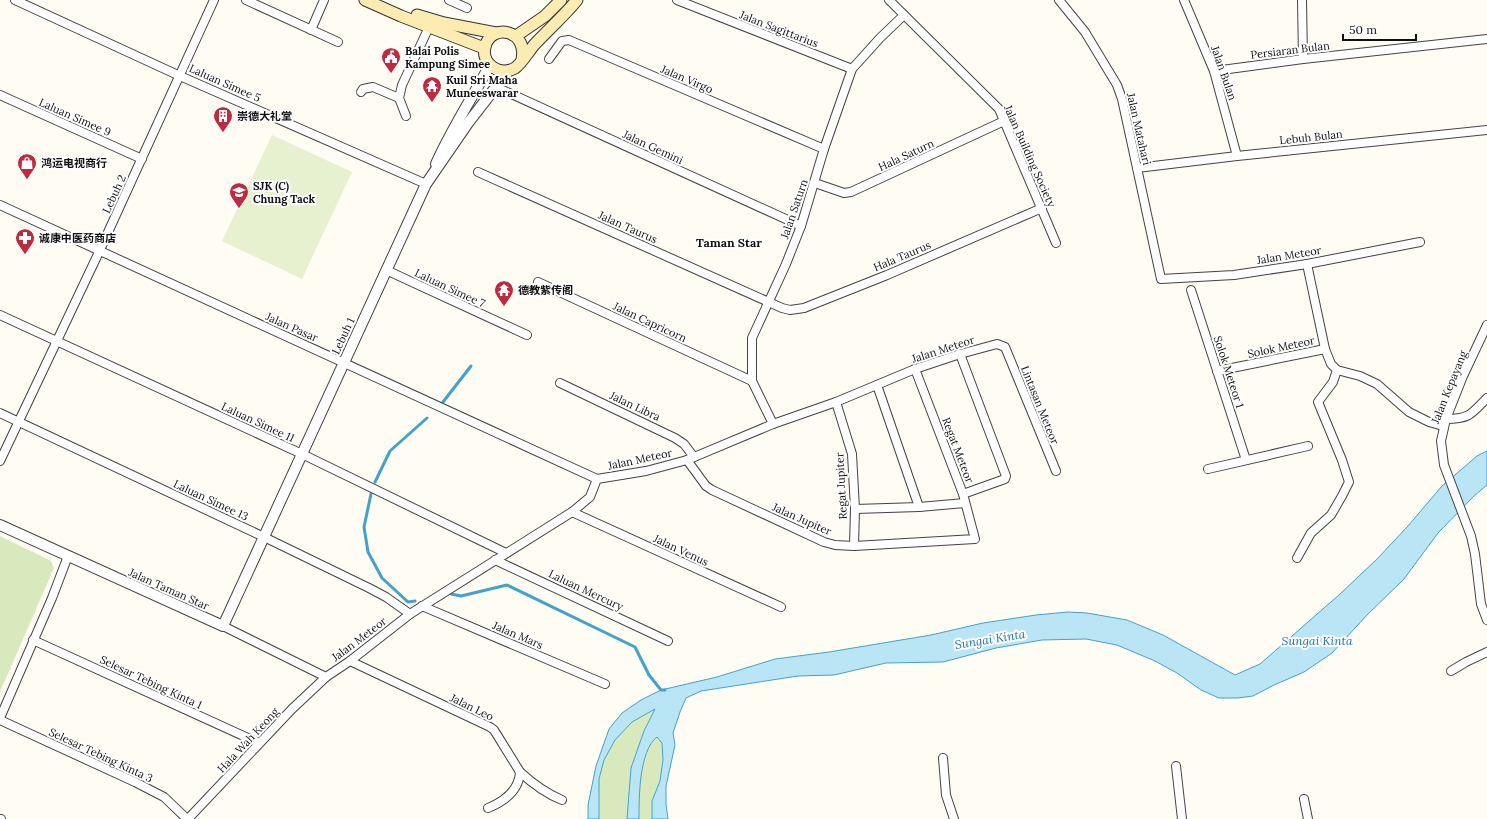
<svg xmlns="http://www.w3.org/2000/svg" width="1487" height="819" viewBox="0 0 1487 819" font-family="Lora,'Noto Sans SC',serif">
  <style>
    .green { fill: #d9e9be }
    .pitch { fill: #e8f1cf }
    .water { fill: #bae5f5; stroke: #43a2ca }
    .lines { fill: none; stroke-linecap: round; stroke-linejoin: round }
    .stream { stroke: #43a2ca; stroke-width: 3 }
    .minor-casing { stroke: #434343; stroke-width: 10 }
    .tertiary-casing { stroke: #434343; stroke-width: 12 }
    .secondary-casing { stroke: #323232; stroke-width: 13 }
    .minor { stroke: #fff; stroke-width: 8 }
    .tertiary { stroke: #fff; stroke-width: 10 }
    .secondary { stroke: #fcecb2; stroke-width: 11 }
    .labels { text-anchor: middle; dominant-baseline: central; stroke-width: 4; stroke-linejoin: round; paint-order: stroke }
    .street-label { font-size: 11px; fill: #101010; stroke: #fff }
    .poi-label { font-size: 11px; font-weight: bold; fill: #101010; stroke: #fff; text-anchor: start }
    .neighbourhood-label { font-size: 12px; font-weight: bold; fill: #101010; stroke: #fff }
    .water-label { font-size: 12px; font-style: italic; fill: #1c74a0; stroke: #fff }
  </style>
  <rect width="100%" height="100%" fill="#fffcf4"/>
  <g class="green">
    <path d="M0,536L51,561L54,568L0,692Z"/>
    <path d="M655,709L644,731L627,819H599V779L604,760L615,740L632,722Z"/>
    <path d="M658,737L662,743L663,760L660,781L652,801V819H639C639,797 639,751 658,737Z"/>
  </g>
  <path class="pitch" d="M272,135L352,172L302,279L222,241Z"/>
  <path class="water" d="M1487,451V485L1474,496L1438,533L1404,579L1367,615L1332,653L1304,672L1274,685L1253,696L1238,698H1219L1201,690L1177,673L1155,661L1117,645L1086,639L1042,640L996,648L943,662L886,663L834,675L798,676L701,691L686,698L680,712L673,733L675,745L666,786V804L668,819H652V801L660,781L663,760L662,743L657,737C639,751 639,797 639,819H627L631,768L644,731L655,709L632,722L615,740L604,760L599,779V819H588V805L596,766L609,729L622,713L641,700L661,690L717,677L775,659L829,652L931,635L983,623L1036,615L1068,612L1087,613L1127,620L1163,635L1235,675L1260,664L1340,594L1377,559L1408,526L1442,486L1477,456Z"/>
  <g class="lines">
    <g class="stream">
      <path d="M443,402L471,366"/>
      <path d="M375,482L390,451L427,418"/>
      <path d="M371,494L364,527L368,552L382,578L408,602L415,601"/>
      <path d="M451,594L461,596L507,585L635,647L649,675L661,690H665"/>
    </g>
    <g class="minor-casing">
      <g id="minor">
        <path d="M15,0L180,76L426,184"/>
        <path d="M246,0L338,42"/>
        <path d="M449,0L467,8"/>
        <path d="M677,0L852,69"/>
        <path d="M889,0L999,109L1056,243"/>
        <path d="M1059,0L1085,32L1117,85L1122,99L1137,168L1161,279L1234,275L1307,264L1420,242"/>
        <path d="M1184,0L1214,71L1237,156"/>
        <path d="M1302,0L1303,59"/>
        <path d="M311,30L324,0"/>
        <path d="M549,59L562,41L569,40L824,149"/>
        <path d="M1214,71L1303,59L1487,39"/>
        <path d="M496,87L801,226"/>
        <path d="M361,92L363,89L373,87L399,98"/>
        <path d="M0,95L142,159"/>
        <path d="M406,116L399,98L402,85L429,27"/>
        <path d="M1137,168L1237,156L1487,130"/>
        <path d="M478,172L782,308L790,310L804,308L887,275L1042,208"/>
        <path d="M815,183L844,193L851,192L1004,121"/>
        <path d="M0,205L597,479"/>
        <path d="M1307,264L1325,349L1331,364L1337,370L1360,376L1377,384L1409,412L1429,422L1443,426"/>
        <path d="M386,270L527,335"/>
        <path d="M538,282L752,381"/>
        <path d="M1191,290L1246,460"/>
        <path d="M0,315L302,454L506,553"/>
        <path d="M1487,325L1463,376L1446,419L1441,441L1444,465L1471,536L1475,554L1481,604L1487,620"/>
        <path d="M960,354L1006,476L1005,479L963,494"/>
        <path d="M1217,371L1325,349"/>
        <path d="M560,383L675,438L684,444L694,457"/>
        <path d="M877,385L919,507"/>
        <path d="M836,402L852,454L855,509L854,546"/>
        <path d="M0,413L264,537L369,588L386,597L410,614"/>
        <path d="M1446,419C1470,419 1471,414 1487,398"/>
        <path d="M773,424L752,381V338L786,264L801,226L824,149L852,69L880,38L904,15"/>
        <path d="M687,460L706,486L712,490L824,542L835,545L854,546L975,539L963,494L915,369"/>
        <path d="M0,461L99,252L214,0"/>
        <path d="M1208,469L1308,446"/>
        <path d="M855,509L919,507L965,503"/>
        <path d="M572,512L781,607"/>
        <path d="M1297,558L1311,533L1331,515L1342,496L1349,482L1342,460L1318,402L1333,382L1337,370"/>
        <path d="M495,560L668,641"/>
        <path d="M422,606L605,684"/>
        <path d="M223,626L326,677"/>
        <path d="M33,640L259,743"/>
        <path d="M350,661L490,727L494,730L520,772C519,790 505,801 488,808"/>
        <path d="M1451,671L1466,662L1487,652"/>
        <path d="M0,718L52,598L68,556"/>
        <path d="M0,720L135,782L164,797L187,819"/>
        <path d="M943,758L946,795L954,819"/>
        <path d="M1176,766L1182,819"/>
        <path d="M520,772C533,784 545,793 562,800"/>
        <path d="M1304,799L1308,819"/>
        <path d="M0,819H1"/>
        <path d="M188,819L292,709L326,677L350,661L410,614L572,512L590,497L597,479L646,471L687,460L773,424L836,402L915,369L960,354L997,344L1005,347L1056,471"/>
      </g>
    </g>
    <g class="tertiary-casing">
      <g id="tertiary">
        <path d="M436,164C451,130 472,98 490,65"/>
        <path d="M0,525L223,626L426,184L468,123L509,70"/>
      </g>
    </g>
    <g class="secondary-casing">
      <g id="secondary">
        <path d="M365,0L401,16L484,48"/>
        <path d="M417,15L444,23L496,33"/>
        <path d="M516,36L545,16L561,0"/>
        <path d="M522,59C528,30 491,22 485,47C481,64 500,77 515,68C521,64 529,51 534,45C548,30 564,16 577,0"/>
      </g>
    </g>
    <use href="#minor" class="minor"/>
    <use href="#tertiary" class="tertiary"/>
    <use href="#secondary" class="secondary"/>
  </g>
  <defs>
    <g id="civic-pin" transform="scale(1)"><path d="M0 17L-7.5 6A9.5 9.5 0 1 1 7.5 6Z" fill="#be2b41" stroke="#fff"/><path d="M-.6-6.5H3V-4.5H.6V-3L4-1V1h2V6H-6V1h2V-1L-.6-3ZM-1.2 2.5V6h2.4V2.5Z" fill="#fff"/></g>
    <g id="temple-pin" transform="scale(1)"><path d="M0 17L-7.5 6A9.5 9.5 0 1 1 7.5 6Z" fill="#be2b41" stroke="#fff"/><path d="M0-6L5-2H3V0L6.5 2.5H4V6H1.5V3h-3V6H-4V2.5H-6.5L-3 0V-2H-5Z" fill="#fff"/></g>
    <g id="building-pin" transform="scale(1)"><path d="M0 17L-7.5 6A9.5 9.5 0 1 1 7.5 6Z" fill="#be2b41" stroke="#fff"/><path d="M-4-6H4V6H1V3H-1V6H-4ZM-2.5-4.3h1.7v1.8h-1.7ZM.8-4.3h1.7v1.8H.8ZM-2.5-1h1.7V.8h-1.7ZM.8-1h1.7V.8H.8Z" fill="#fff"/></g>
    <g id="shop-pin" transform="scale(1)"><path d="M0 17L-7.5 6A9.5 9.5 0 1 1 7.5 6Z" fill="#be2b41" stroke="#fff"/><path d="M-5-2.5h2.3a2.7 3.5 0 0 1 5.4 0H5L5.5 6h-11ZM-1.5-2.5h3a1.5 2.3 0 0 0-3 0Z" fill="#fff"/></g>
    <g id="school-pin" transform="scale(1)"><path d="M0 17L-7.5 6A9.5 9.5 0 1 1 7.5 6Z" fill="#be2b41" stroke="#fff"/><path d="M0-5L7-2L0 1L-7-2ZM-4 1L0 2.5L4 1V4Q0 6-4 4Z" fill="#fff"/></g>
    <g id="pharmacy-pin" transform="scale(1)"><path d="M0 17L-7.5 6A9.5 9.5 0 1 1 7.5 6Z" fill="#be2b41" stroke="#fff"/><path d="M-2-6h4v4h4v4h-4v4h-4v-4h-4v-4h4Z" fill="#fff"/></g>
  </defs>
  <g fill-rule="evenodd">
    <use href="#civic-pin" x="391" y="57"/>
    <use href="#temple-pin" x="432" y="86"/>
    <use href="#building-pin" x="223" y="116"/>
    <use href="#shop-pin" x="27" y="163"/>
    <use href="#school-pin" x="239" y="192"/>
    <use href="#pharmacy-pin" x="25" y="238"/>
    <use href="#temple-pin" x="504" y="290"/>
  </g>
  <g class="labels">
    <g class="street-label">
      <text transform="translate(779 29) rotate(21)">Jalan Sagittarius</text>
      <text transform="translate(1290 50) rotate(-7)">Persiaran Bulan</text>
      <text transform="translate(1224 73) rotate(71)">Jalan Bulan</text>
      <text transform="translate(687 79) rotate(23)">Jalan Virgo</text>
      <text transform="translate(225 83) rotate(24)">Laluan Simee 5</text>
      <text transform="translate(75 117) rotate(24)">Laluan Simee 9</text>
      <text transform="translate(1139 129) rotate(77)">Jalan Matahari</text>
      <text transform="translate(1311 137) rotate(-6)">Lebuh Bulan</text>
      <text transform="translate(653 147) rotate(25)">Jalan Gemini</text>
      <text transform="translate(906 155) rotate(-25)">Hala Saturn</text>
      <text transform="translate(1030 156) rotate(66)">Jalan Building Society</text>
      <text transform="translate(114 194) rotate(-65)">Lebuh 2</text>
      <text transform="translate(794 209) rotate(-71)">Jalan Saturn</text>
      <text transform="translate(628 227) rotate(24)">Jalan Taurus</text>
      <text transform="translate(1289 255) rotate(-9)">Jalan Meteor</text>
      <text transform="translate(902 256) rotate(-23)">Hala Taurus</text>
      <text transform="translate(450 288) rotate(25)">Laluan Simee 7</text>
      <text transform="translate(650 322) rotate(25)">Jalan Capricorn</text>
      <text transform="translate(292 327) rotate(24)">Jalan Pasar</text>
      <text transform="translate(343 336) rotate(-65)">Lebuh 1</text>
      <text transform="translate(1281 347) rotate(-12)">Solok Meteor</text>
      <text transform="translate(943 349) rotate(-18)">Jalan Meteor</text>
      <text transform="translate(1229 372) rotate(72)">Solok Meteor 1</text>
      <text transform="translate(1449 387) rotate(-68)">Jalan Kepayang</text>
      <text transform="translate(1040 405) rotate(68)">Lintasan Meteor</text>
      <text transform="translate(635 406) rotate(25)">Jalan Libra</text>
      <text transform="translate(258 422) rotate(25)">Laluan Simee 11</text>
      <text transform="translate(958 450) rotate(69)">Regat Meteor</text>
      <text transform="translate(640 459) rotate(-12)">Jalan Meteor</text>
      <text transform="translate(841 486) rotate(-93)">Regat Jupiter</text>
      <text transform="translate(211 500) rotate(25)">Laluan Simee 13</text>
      <text transform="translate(802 519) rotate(24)">Jalan Jupiter</text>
      <text transform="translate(681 550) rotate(25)">Jalan Venus</text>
      <text transform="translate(169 589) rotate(24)">Jalan Taman Star</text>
      <text transform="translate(586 590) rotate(25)">Laluan Mercury</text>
      <text transform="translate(518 635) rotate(23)">Jalan Mars</text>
      <text transform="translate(359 639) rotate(-37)">Jalan Meteor</text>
      <text transform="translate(151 682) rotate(25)">Selesar Tebing Kinta 1</text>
      <text transform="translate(472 707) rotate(26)">Jalan Leo</text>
      <text transform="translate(248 740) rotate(-47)">Hala Wah Keong</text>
      <text transform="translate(101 755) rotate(25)">Selesar Tebing Kinta 3</text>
    </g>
    <g class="poi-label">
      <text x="405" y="51">Balai Polis<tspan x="405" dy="13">Kampung Simee</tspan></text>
      <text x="446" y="80">Kuil Sri Maha<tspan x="446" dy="13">Muneeswarar</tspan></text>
      <text x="237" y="116">崇德大礼堂</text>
      <text x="41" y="163">鸿运电视商行</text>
      <text x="253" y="186">SJK (C)<tspan x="253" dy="13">Chung Tack</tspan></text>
      <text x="39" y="238">诚康中医药商店</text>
      <text x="518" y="290">德教紫传阁</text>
    </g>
    <g class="neighbourhood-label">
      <text x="729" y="242">Taman Star</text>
    </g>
    <g class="water-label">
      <text transform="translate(990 639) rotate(-9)">Sungai Kinta</text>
      <text x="1317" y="640">Sungai Kinta</text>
    </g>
  </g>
  <path d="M1343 34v6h73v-6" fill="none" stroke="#101010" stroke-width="2"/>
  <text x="1349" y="34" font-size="12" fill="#101010" stroke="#ffffff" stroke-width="3" paint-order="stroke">50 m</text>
</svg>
